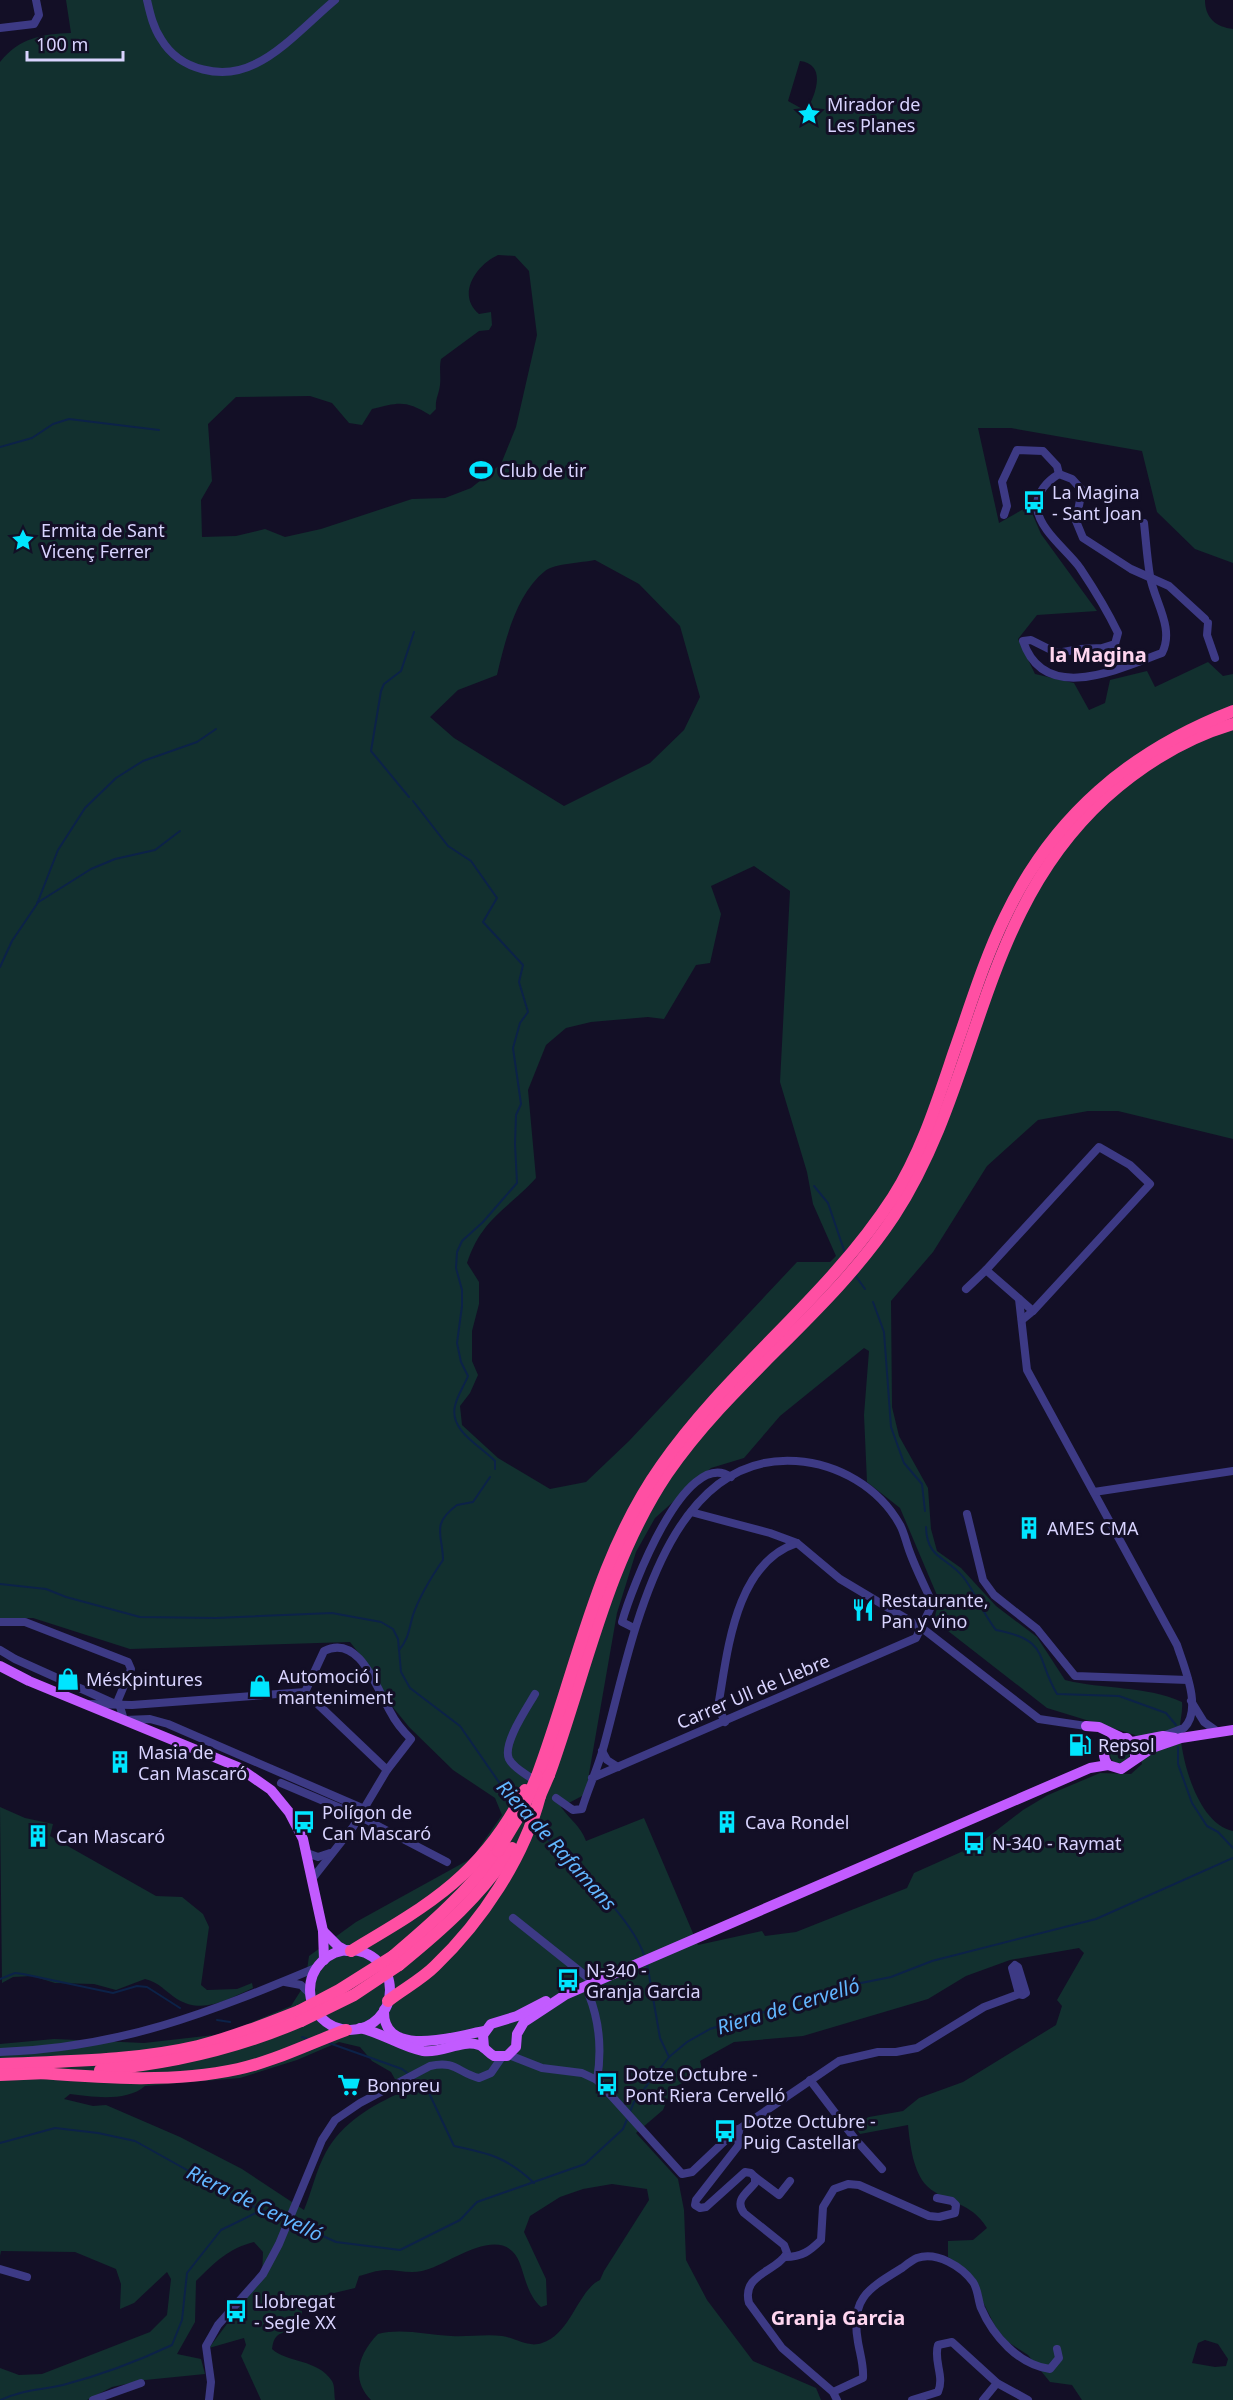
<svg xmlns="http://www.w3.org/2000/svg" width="1233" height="2400" viewBox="0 0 1233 2400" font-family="'Noto Sans',sans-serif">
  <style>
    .green { fill: #12302f; fill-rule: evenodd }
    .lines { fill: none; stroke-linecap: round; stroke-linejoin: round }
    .stream { stroke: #0c2248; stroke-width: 2 }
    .minor { stroke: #3d3a85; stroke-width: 8 }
    .major { stroke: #c25bff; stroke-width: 10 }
    .highway { stroke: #ff4fa3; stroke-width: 12 }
    .highway-bridge { stroke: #ff4fa3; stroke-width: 12 }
    .labels { text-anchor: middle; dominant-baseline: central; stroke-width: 6; stroke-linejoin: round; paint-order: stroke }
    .poi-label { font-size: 18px; fill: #d9d4ff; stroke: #130f26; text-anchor: start }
    .street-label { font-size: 18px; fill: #d9d4ff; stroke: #130f26 }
    .neighbourhood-label { font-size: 20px; font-weight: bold; fill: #ffd6f0; stroke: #130f26 }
    .water-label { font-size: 20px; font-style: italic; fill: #62b6ff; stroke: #130f26 }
  </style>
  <rect width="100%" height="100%" fill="#130f26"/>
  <g class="green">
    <path d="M66,0H1205C1205,18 1216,27 1233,29V563L1195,549L1157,512L1142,451L1011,428H978L999,523L1029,506L1041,534L1097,611L1037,615L1018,639L1035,674L1074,683L1089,710L1105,703L1110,680L1147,671L1155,687L1208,662L1223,676L1233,674V1139L1118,1111H1088L1038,1120L987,1166L933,1252L891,1301L892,1407L899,1436L928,1488L931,1529L937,1551L961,1568L996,1606L1037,1637L1065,1680C1104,1690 1144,1685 1182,1702C1183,1711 1180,1720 1180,1729C1181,1760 1198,1824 1233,1831V2400H1082L1072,2385L1050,2382L1028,2355L1008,2342L996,2328L967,2270L948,2257V2241L973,2240L987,2228C971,2201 946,2204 927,2186C913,2172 910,2144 908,2125L860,2134L853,2124L869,2117L903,2111L919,2098L963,2082L1056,2025L1062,2006L1057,2000L1084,1953L1079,1948L1010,1960L966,1976L928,1999L803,2036L734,2042L700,2061L703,2073L672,2088L663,2110L636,2133L678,2179L684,2210L686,2260L707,2300L753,2361L816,2388L821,2400H371C350,2379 359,2353 378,2334C402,2328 427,2335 451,2336C468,2337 486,2334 502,2336C516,2338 528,2348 542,2343C571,2334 578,2290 600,2280L604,2271L649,2200L647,2189L612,2184L583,2189L560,2197L530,2216L524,2232L546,2279L547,2305L541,2307C522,2290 525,2262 512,2251C490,2230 446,2266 422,2271C410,2274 398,2270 386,2270C377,2270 367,2274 359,2276L355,2288L305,2300C301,2308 303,2317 298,2324C289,2338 275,2325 272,2349C287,2363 318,2359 332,2381C335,2386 334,2394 335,2400H261L241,2356L246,2345L244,2338L209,2348L262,2277L263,2252L254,2242C229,2248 214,2263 196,2281L195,2322L177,2354L201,2359L205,2374L145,2380L112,2387L87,2400H0V2368L19,2375L42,2374L150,2332L167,2315L171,2279L167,2272L134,2303L120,2309L121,2284L116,2269L75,2252L1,2251L0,2256V2044L54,2039L144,2043L223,2034L291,2006L305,1984L309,1956L356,1922L472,1858L502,1815L495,1798L453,1770L409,1727L383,1695L372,1670L350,1642L130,1649L33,1618H0V62C19,38 42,34 71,33ZM800,61C827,64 816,95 806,111L788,101ZM498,255L515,256L529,271L537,335L516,427L501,464L471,488L445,498L412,499L321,529L285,537L265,529L236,536L202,537L201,500L212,481L208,424L236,397L310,396L332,403L349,423L362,425L372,409C399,402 406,400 430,415L436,409C435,399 439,394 440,385C441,376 439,368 441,359L479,331L489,330L492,325L491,312L479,314C456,295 476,265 498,255ZM595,560L639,584L680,626L700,697L684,730L650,763L564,806L454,738L430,717L458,690L497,675C505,641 516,594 545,571C556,563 581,563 595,560ZM754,866L790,891L780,1082L807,1172L813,1204L836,1256L830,1262H797L629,1441L586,1482L550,1489L498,1458L462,1425L460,1406L470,1393L478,1375L472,1361V1331L479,1304V1282L467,1263C482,1218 507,1210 536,1178L528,1090L546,1045L566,1028L591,1022L648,1017L664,1019L696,965L710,963L721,914L711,886ZM864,1348L869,1351L864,1415L867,1482L900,1508L939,1600L934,1620L1047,1708L1135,1735L1142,1764L1131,1774L1100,1773L1048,1795L1023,1810L979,1844L914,1873L907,1888L796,1932L765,1936L762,1931L698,1945L644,1818L586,1841C580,1825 571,1821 561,1807L582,1796L586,1791L617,1613L636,1552L655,1518L711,1468L744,1458L780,1416ZM339,2042L360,2047L372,2061L391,2072L402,2092C372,2105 342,2123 326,2152C316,2170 312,2191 304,2210L242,2169L180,2137L106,2105L93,2106L64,2099L70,2094C92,2097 127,2102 145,2086L240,2078L297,2060ZM1205,2340L1218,2344L1228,2359L1226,2366L1215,2367L1192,2363L1198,2343Z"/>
    <circle cx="1120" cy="1754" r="10"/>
    <path d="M0,1807L25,1818L53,1824L50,1836L156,1896L182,1897L203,1914L209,1927L201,1985L207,1990L237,1989L252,1983L253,1988C228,1999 203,2015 177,1999C166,1992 159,1982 145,1979L116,1990L94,1984L55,1983L32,1976L13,1977L2,1983Z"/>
  </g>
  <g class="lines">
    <g class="stream">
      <path d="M0,447L32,438L53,424L69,419L159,430"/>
      <path d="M409,797L371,751L381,691L384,684L401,671L414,632"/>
      <path d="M413,801L448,846L471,861L497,898L483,922L523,965L519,982L528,1012L520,1023L513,1048L521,1104L516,1115L515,1144L517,1183L483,1222L462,1241L457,1252L456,1268L462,1290V1306L457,1343L461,1362L468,1376C464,1386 457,1396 455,1406C449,1431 481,1446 495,1461V1469"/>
      <path d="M37,903L91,869L115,859L155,850L180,831"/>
      <path d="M0,967L12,941L37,904L58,850L85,808L116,778L143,761L197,742L216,729"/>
      <path d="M814,1186L828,1203L845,1253"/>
      <path d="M855,1275L865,1289"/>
      <path d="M873,1302L884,1332L891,1427L904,1463L922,1484L925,1511"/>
      <path d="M926,1527C927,1560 947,1556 964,1578C975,1592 983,1614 996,1630C1050,1640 1035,1657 1057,1694L1119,1696L1166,1713L1176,1725"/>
      <path d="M0,1584L46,1589L66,1597L140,1617L216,1618L332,1613L381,1622L393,1629L398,1639L401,1672L410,1688L460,1726L512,1801"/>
      <path d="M399,1650C409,1639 409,1628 413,1615C420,1595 432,1576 443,1560C443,1535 430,1525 457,1505L473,1502L490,1477"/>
      <path d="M1178,1747V1764L1192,1803L1207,1826L1218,1832L1233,1848"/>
      <path d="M534,1825C566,1860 632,1914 645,1958"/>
      <path d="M647,1963L660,2038L669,2057"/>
      <path d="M0,1979L15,1973L23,1974L113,1993L137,1986L147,1987L180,2008"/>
      <path d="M217,2020L230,2022"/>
      <path d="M302,2037L308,2039"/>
      <path d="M329,2043L402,2069L410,2075"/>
      <path d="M414,2079L429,2093L454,2146C489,2153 508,2158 534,2183"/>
      <path d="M630,2112L634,2102L669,2057L687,2042L710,2029L851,1985L891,1977L932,1961L1096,1919L1233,1858"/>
      <path d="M0,2143L55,2128L98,2133L135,2141L248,2204L286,2220"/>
      <path d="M292,2222L336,2242L400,2250L460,2220L477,2202L585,2164L623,2129L628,2117"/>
      <path d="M1,2400C21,2390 42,2390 63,2385C101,2375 136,2362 172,2345L182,2320L187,2273L221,2230L260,2211"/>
    </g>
    <g class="minor">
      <path d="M147,0C150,13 153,27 161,39C180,71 223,80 255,64C282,52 312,19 335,0"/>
      <path d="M0,28L34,24L39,15L36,0"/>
      <path d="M1059,474C1047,481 1036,493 1037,508C1040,531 1067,550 1080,568C1094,589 1107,610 1118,633L1115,644L1102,648L1080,649L1057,653L1031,640L1023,641C1044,705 1119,669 1162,653C1175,628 1154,601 1150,576C1147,558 1146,541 1144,523"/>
      <path d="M1059,474L1072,479L1082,490L1076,521L1083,538L1131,569L1169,586L1205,619"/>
      <path d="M1004,515L1007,506L1002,482L1017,450L1043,451L1057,466L1059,474"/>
      <path d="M1208,623L1207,635L1215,658"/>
      <path d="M966,1289L986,1270"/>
      <path d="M1019,1299L1027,1370L1177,1645C1184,1667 1203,1709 1184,1728L1163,1736"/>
      <path d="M1022,1320L1033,1311L1150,1184L1130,1165L1099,1147L986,1270L1033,1311"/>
      <path d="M1094,1492L1233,1471"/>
      <path d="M691,1512L770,1533L797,1543L840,1579L922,1628L1039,1719L1086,1726"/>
      <path d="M967,1514L983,1580L994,1595L1037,1629L1075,1676L1188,1680"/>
      <path d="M0,1622H25L128,1662L131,1669L118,1700L124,1720L150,1719L168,1724L362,1808"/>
      <path d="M634,1628L622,1622C631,1590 685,1446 731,1477"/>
      <path d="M0,1650L15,1659L113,1703"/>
      <path d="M305,1692L324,1651C360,1633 377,1690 391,1713C396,1723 403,1731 411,1739L387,1770L353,1827L312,1879"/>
      <path d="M1191,1701L1204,1722L1218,1732"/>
      <path d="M88,1704L132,1705L305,1692L387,1770"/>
      <path d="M725,1722L719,1709V1701C728,1648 736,1563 797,1543"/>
      <path d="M602,1751L607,1760L618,1767"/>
      <path d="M531,1778C524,1773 513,1767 509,1759C502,1744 527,1708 535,1694"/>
      <path d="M281,1783L359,1816L447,1862"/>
      <path d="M556,1798L573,1810L582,1809C588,1789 597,1770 603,1749C630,1654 660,1452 796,1461C838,1464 879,1487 900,1525C904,1532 906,1542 909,1550C915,1567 923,1583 931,1600L930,1609L916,1638L592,1778"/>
      <path d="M307,1853L318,1857L330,1853"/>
      <path d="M513,1918L587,1977"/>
      <path d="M1015,1965L1018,1967L1026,1993L1023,1995L1019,1994L1012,1968Z"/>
      <path d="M285,1982L301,1985L310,1994"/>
      <path d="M589,1995C600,2023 602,2050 597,2080"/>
      <path d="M0,2052C121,2048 208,2013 318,1967"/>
      <path d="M509,2055L542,2068L582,2073L597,2080L682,2174L692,2172L731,2135L733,2130L739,2129L738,2146L696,2200L695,2205L700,2208L706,2207L745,2172L751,2173L755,2177V2183C747,2193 734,2200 744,2213L784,2245L787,2253C777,2272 741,2274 749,2303L782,2348L833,2392L837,2400"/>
      <path d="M810,2080L855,2139L882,2169"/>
      <path d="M739,2129L839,2061L878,2052H896L917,2048L984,2007L1019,1994"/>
      <path d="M755,2177L779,2195L790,2181"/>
      <path d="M785,2257C802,2257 810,2251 821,2240L823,2207L834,2189L848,2184L859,2185L929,2216L939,2217L955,2213L956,2205L952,2201L937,2198"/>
      <path d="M0,2269L27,2277"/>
      <path d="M833,2392L863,2378C864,2366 860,2354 858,2342C850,2298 868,2289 902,2268C906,2265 912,2260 917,2258C937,2251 962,2267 973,2282C978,2289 978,2300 981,2308C993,2336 1019,2365 1050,2369L1059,2358L1057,2349"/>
      <path d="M93,2400L141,2383"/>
      <path d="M209,2400L211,2382L206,2346L218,2325L263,2274L279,2244L322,2140L335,2120L360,2103L430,2066C456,2060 458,2073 479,2078L491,2073L502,2057"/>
      <path d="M912,2400L938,2392C945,2376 933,2361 938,2345L952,2342L997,2383L1028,2400"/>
      <path d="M983,2400L997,2383"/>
    </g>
    <g class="major">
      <path d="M0,1666L29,1681L238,1767L271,1790L289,1812L303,1839L323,1931L324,1960"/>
      <path d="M1086,1726L1099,1727L1120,1737"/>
      <path d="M1132,1742L1163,1736L1175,1738"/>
      <path d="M1135,1759V1747L1127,1738L1112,1739C1103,1746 1101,1755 1108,1765L1121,1769L1152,1748L1181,1738L1233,1730"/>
      <path d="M323,1931L338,1946L347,1951"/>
      <circle cx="350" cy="1990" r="40"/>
      <path d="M384,2010C382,2060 458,2036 484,2031"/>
      <path d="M360,2028C383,2033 401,2047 423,2051C442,2054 461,2039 479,2045C485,2047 488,2053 494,2056H507L516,2047L517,2034L524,2022L565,1995L1090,1768L1108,1765"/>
      <path d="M484,2048L483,2035L491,2024L517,2016L546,2001"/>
    </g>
    <g class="highway">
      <path d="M549,1775C586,1673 606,1565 667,1474C732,1379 830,1313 894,1216C982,1080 978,914 1105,798C1142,765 1185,738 1233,724"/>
      <path d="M537,1776C576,1672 596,1558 661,1466C729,1368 828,1298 893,1197C921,1153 937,1102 954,1052C970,1007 984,960 1005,917C1053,816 1130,751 1233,711"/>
      <path d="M351,1951C429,1905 483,1874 525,1790"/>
      <path d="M393,1956C431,1924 467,1892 498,1851"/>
      <path d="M399,1965C442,1930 482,1895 512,1848"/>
      <path d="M388,2001C403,1989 421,1980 435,1966C482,1921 524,1858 540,1796"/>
      <path d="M0,2064C66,2061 134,2061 198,2046C233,2037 266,2024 299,2011"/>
      <path d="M100,2070C170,2064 236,2049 301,2021"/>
      <path d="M41,2073C106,2078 173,2083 238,2069C275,2061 310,2043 346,2030"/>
      <path d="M0,2075L47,2073"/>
    </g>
    <g class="highway-bridge">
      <path d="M540,1796L549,1775"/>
      <path d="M498,1851L522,1811L537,1776"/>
      <path d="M299,2011L339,1990L393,1956"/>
      <path d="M301,2021L354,1995L399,1965"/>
    </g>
  </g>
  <defs>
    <g id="sight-bare" transform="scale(1.8)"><path d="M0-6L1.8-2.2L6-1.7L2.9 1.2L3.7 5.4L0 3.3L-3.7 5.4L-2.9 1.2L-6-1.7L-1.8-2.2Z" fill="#00e5ff" stroke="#130f26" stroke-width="2.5" paint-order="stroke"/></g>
    <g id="stadium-bare" transform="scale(1.8)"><path d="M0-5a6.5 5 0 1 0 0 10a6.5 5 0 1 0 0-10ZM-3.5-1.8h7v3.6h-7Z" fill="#00e5ff" stroke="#130f26" stroke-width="2.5" paint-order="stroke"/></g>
    <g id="bus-bare" transform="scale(1.8)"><path d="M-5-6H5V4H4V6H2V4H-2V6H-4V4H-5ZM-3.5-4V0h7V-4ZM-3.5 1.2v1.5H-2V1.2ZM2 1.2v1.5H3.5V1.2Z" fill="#00e5ff" stroke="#130f26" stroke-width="2.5" paint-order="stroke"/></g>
    <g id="building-bare" transform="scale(1.8)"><path d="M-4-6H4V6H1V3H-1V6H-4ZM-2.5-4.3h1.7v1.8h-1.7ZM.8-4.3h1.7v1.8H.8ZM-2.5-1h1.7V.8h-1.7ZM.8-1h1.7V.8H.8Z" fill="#00e5ff" stroke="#130f26" stroke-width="2.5" paint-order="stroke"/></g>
    <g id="restaurant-bare" transform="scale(1.8)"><path d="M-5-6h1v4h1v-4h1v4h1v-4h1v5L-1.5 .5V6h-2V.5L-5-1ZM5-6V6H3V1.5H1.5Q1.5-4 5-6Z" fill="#00e5ff" stroke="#130f26" stroke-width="2.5" paint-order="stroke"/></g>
    <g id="shop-bare" transform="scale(1.8)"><path d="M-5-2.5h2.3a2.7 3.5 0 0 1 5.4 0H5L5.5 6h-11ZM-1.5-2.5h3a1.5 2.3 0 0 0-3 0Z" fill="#00e5ff" stroke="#130f26" stroke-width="2.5" paint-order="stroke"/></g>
    <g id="fuel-bare" transform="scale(1.8)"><path d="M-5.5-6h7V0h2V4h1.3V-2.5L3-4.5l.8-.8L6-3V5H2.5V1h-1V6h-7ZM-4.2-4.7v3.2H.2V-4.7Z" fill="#00e5ff" stroke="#130f26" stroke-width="2.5" paint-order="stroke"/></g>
    <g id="supermarket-bare" transform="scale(1.8)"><path d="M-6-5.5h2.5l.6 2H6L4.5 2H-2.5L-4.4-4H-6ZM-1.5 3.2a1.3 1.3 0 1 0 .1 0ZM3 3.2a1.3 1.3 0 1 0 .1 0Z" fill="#00e5ff" stroke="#130f26" stroke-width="2.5" paint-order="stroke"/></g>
  </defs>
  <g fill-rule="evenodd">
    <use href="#sight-bare" x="809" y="114"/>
    <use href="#stadium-bare" x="481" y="470"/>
    <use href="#bus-bare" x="1034" y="502"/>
    <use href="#sight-bare" x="23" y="540"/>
    <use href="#building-bare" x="1029" y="1528"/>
    <use href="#restaurant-bare" x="863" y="1610"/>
    <use href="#shop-bare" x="68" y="1679"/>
    <use href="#shop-bare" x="260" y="1686"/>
    <use href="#fuel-bare" x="1080" y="1745"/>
    <use href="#building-bare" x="120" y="1762"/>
    <use href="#bus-bare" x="304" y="1822"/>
    <use href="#building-bare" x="727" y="1822"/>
    <use href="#building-bare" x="38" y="1836"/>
    <use href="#bus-bare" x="974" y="1843"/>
    <use href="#bus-bare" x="568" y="1980"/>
    <use href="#bus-bare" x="607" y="2084"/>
    <use href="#supermarket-bare" x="349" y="2085"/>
    <use href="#bus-bare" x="725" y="2131"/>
    <use href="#bus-bare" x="236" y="2311"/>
  </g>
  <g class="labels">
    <g class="poi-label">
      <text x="827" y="104">Mirador de<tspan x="827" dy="21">Les Planes</tspan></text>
      <text x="499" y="470">Club de tir</text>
      <text x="1052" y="492">La Magina<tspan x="1052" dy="21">- Sant Joan</tspan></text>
      <text x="41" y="530">Ermita de Sant<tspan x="41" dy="21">Vicenç Ferrer</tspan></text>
      <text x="1047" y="1528">AMES CMA</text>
      <text x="881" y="1600">Restaurante,<tspan x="881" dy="21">Pan y vino</tspan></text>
      <text x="278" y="1676">Automoció i<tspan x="278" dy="21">manteniment</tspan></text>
      <text x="86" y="1679">MésKpintures</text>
      <text x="1098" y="1745">Repsol</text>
      <text x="138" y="1752">Masia de<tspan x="138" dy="21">Can Mascaró</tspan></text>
      <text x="322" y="1812">Polígon de<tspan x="322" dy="21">Can Mascaró</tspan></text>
      <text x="745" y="1822">Cava Rondel</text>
      <text x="56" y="1836">Can Mascaró</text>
      <text x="992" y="1843">N-340 - Raymat</text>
      <text x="586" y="1970">N-340 -<tspan x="586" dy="21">Granja Garcia</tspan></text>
      <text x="625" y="2074">Dotze Octubre -<tspan x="625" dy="21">Pont Riera Cervelló</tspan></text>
      <text x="367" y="2085">Bonpreu</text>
      <text x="743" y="2121">Dotze Octubre -<tspan x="743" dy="21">Puig Castellar</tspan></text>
      <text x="254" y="2301">Llobregat<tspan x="254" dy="21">- Segle XX</tspan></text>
    </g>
    <g class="street-label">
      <text transform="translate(753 1691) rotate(-23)">Carrer Ull de Llebre</text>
    </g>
    <g class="neighbourhood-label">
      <text x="1098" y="654">la Magina</text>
      <text x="838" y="2317">Granja Garcia</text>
    </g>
    <g class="water-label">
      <text transform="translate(557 1845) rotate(48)">Riera de Rafamans</text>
      <text transform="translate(788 2006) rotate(-17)">Riera de Cervelló</text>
      <text transform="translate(255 2203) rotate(26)">Riera de Cervelló</text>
    </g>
  </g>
  <path d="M27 51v9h96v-9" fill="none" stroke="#d9d4ff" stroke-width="3"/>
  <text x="36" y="51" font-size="18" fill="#d9d4ff" stroke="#130f26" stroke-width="4.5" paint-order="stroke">100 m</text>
</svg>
